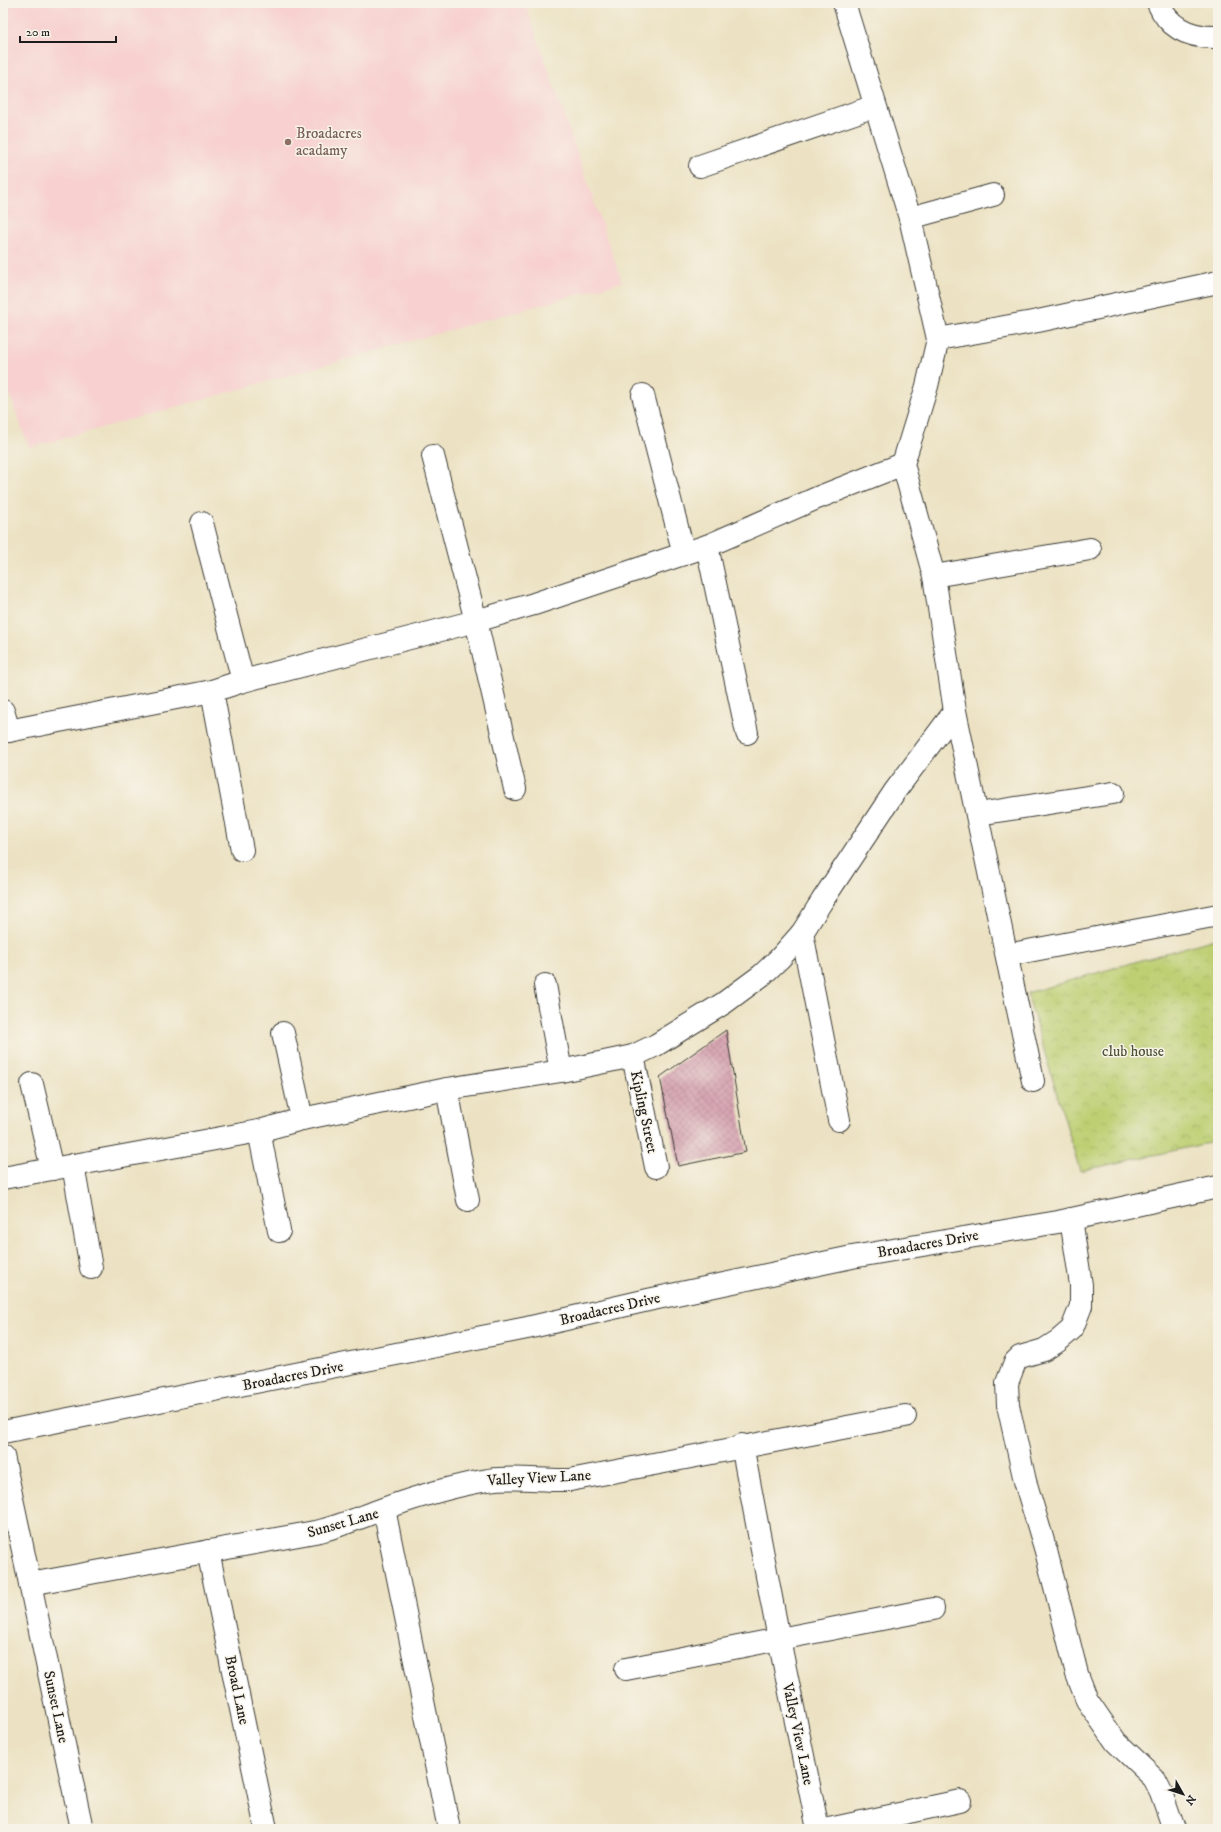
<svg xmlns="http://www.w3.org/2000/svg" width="1221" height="1832" viewBox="0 0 1221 1832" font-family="'IM FELL DW Pica',serif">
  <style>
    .built { fill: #f7d0cf }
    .park { fill: url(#park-crowns); stroke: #6c7647 }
    .building { fill: url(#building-cross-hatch) }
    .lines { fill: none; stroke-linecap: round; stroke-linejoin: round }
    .street-casing { stroke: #3b3a35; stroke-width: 24 }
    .street { stroke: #fff; stroke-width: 22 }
    .education-dot { fill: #8d6e63; stroke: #f7f3e8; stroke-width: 1.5 }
    .labels { text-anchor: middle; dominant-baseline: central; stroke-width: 3; stroke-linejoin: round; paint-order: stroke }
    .education-label { font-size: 15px; fill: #785e54; stroke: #f7f3e8; text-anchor: start }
    .park-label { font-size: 15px; fill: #4c5236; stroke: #f7f3e8 }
    .street-label { font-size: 15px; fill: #1c1c1c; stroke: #f7f3e8 }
  </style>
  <defs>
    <pattern id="park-crowns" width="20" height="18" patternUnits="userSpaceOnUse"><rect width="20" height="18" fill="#bdcf72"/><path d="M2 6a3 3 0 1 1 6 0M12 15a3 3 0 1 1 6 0" fill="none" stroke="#a2b162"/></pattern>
    <pattern id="building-cross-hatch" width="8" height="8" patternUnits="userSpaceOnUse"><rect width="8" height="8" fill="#d197a9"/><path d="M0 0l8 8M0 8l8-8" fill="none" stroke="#a97a89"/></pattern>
  </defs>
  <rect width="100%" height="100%" fill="#f7f3e8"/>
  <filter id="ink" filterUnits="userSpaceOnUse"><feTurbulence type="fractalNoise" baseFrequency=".025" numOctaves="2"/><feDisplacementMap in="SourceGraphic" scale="8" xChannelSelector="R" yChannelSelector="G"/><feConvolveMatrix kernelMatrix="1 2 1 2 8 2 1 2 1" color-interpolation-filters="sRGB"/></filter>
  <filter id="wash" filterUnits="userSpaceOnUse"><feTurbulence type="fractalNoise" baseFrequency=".012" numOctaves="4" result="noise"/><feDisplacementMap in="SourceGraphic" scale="16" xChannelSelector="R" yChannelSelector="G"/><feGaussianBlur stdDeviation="0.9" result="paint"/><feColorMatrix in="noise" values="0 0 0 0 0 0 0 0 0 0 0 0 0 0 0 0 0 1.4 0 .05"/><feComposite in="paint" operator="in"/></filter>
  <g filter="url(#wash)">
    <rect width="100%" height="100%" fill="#ece2c3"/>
    <path class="built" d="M3,3H525L622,282L29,448L3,376Z"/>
    <path class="park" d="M1218,938V1141L1080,1171L1027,993Z"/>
    <g id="blocks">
      <path class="building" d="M726,1030L746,1152L678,1166L660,1077Z"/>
    </g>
  </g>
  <g filter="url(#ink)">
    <use href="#blocks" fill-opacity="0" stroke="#3b3a35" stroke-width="1"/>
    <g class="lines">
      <g class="street-casing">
        <g id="street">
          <path d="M844,3L910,218L938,339L927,386L903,464L934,576L955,711L1033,1081"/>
          <path d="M1158,3C1169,29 1191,38 1218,37"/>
          <path d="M700,166L875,106"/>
          <path d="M910,218L993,195"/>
          <path d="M938,339L1038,321L1218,282"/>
          <path d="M643,395L684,554"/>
          <path d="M433,456L476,621L515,789"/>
          <path d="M202,523L243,681"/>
          <path d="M707,546L747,733"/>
          <path d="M934,576L1090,549"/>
          <path d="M212,691L242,850"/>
          <path d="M3,711L9,731"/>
          <path d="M3,732L212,691L243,681L476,621L534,604L707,546L817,498L903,464"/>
          <path d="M978,814L1113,793"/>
          <path d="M802,933L839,1120"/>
          <path d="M1007,955L1218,915"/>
          <path d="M545,985L561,1071"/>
          <path d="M283,1033L302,1119"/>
          <path d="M633,1056L656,1167"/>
          <path d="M32,1084L52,1169"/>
          <path d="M447,1089L468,1200"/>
          <path d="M259,1131L279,1231"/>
          <path d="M73,1165L91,1268"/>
          <path d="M3,1178L259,1131L302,1119L447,1089L561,1071L633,1056L656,1045L724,1003L762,975L780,958L802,933L822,901L895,791L955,711"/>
          <path d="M1071,1219L1081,1285V1306L1072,1329L1058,1341L1044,1350L1020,1357L1015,1362L1007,1383L1008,1405L1025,1481L1046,1551L1077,1674L1087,1700L1116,1742L1154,1778L1161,1792L1174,1829"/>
          <path d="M3,1432L527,1328L648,1300L852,1257L1058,1222L1218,1187"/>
          <path d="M742,1445L779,1639L818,1829"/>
          <path d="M3,1456L82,1829"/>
          <path d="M384,1509L449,1829"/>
          <path d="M208,1551L266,1829"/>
          <path d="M30,1584L320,1531C343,1525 361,1517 383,1509C416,1497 453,1486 488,1480C515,1476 543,1481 570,1480L905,1416"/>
          <path d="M626,1669L933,1609"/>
          <path d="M829,1829L960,1801"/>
        </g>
      </g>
      <use href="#street" class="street"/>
    </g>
  </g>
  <circle class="education-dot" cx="288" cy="142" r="4"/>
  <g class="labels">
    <g class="education-label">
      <text x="296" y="133">Broadacres<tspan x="296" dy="17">acadamy</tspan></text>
    </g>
    <g class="park-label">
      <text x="1133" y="1051">club house</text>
    </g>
    <g class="street-label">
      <text transform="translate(644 1112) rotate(78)">Kipling Street</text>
      <text transform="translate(928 1244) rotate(-10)">Broadacres Drive</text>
      <text transform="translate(610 1309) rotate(-13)">Broadacres Drive</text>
      <text transform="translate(293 1376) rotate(-11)">Broadacres Drive</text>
      <text transform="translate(539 1478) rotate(-3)">Valley View Lane</text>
      <text transform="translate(343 1523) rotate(-16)">Sunset Lane</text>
      <text transform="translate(237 1690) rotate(78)">Broad Lane</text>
      <text transform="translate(56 1707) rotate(78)">Sunset Lane</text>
      <text transform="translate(798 1734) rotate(78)">Valley View Lane</text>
    </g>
  </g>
  <rect width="1221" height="1832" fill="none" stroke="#f7f3e8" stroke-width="16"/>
  <g transform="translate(1183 1794) rotate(129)" stroke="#f7f3e8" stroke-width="3" paint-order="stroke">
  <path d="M0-3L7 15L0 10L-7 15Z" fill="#1c1c1c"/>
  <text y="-6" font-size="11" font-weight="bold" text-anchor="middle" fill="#1c1c1c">N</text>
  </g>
  <path d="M20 36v6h96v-6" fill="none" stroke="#1c1c1c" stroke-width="2"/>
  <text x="26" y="36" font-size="12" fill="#1c1c1c" stroke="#f7f3e8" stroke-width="3" paint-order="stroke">20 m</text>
</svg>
